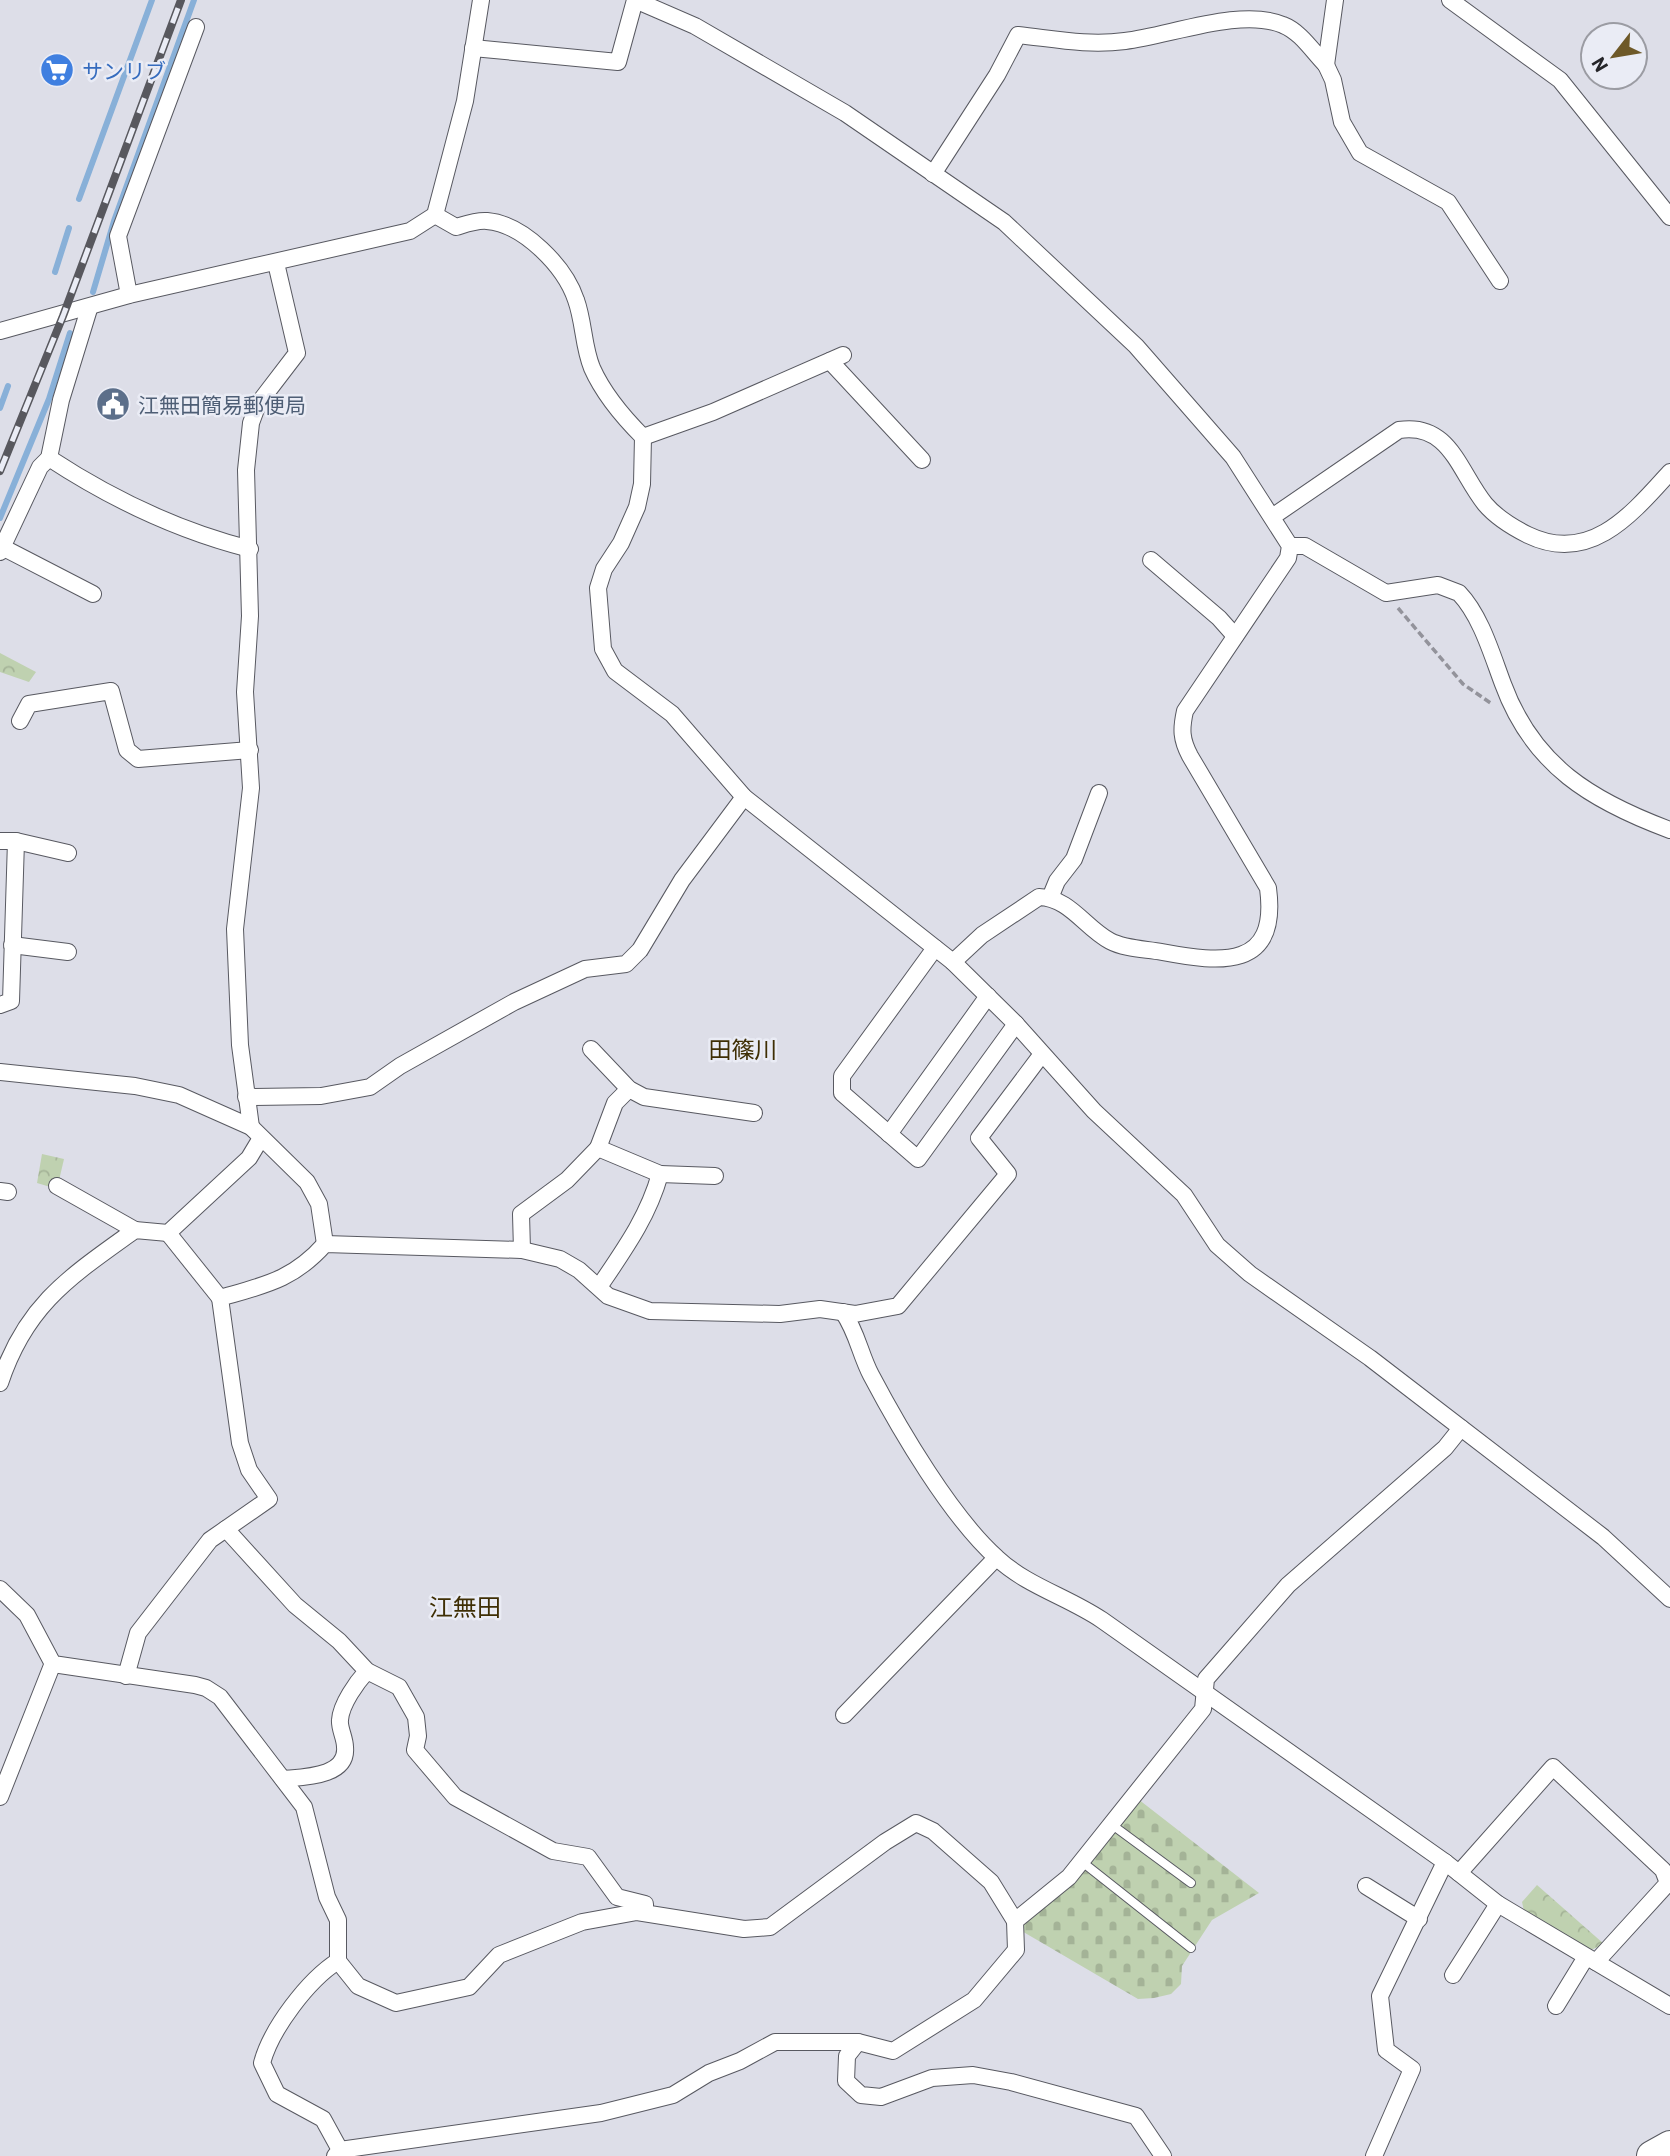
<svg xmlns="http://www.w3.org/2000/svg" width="1670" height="2156" viewBox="0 0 1670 2156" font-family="Barlow,'Noto Sans JP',sans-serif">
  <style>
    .cemetery { fill: url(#cemetery-stones) }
    .park { fill: url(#park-crowns) }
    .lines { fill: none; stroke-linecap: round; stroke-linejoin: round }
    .stream { stroke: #88b0d8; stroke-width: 6 }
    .lane-casing { stroke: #585961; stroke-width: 10 }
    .street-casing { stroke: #585961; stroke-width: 18 }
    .highway-casing { stroke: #585961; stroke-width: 32 }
    .path { stroke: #93939b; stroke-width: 3.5; stroke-dasharray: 7 3.5; stroke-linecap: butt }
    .lane { stroke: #fff; stroke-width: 8 }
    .street { stroke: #fff; stroke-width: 16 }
    .highway { stroke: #fff; stroke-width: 30 }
    .rail-casing { stroke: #58585e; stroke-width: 8 }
    .rail { stroke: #eaecf5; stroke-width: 5; stroke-dasharray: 16; stroke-linecap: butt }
    .labels { text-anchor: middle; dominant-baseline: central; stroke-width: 5; stroke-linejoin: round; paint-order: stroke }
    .shop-label { font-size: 21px; fill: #366cbe; stroke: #eaecf5; text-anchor: start }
    .service-label { font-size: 21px; fill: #4e5e75; stroke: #eaecf5; text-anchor: start }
    .neighbourhood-label { font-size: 23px; fill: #3f2f05; stroke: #eaecf5 }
    .quarter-label { font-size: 24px; fill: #3f2f05; stroke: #eaecf5 }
  </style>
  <defs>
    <pattern id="cemetery-stones" width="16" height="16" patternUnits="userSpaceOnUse" patternTransform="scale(1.75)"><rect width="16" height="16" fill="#bfd1b0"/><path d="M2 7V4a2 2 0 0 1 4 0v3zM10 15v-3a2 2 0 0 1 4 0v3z" fill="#a4b397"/></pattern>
    <pattern id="park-crowns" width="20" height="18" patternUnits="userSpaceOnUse" patternTransform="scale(1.75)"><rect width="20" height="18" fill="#bfd1b0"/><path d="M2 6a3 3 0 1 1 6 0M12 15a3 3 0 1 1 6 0" fill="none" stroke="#a4b397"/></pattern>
  </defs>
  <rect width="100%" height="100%" fill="#dddee8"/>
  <path class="cemetery" d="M1138,1799L1259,1893L1212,1920L1182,1966L1181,1984L1171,1994L1154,1998L1138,1999L1020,1930L1034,1911L1072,1885Z"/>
  <g class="park">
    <path d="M0,653L36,672L29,682L0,672Z"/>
    <path d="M42,1154L64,1159L57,1189L37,1183Z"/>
    <path d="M1537,1885L1604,1944L1591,1950L1524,1911L1522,1902Z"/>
  </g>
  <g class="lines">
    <g class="stream">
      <path d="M79,199L152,0"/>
      <path d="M55,272L69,228"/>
      <path d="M93,292L114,221L194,0"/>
      <path d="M0,408L8,386"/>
      <path d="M0,518L49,399L70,333"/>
    </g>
    <g class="lane-casing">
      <g id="lane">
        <path d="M1111,1824L1191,1883"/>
        <path d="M1081,1861L1191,1948"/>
      </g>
    </g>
    <g class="street-casing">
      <g id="street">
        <path d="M635,0L695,26L845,113L1004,222L1136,346L1233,457L1290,546L1288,558L1185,711C1181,729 1181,739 1190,756L1268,888C1279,970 1221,963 1162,952C1146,949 1125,949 1110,941C1085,928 1070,898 1039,897L982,935L953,962"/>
        <path d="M1450,0L1560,80L1670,217"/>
        <path d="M473,48L618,62L635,0"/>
        <path d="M1326,65L1333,80L1342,122L1360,153L1448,202L1500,281"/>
        <path d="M933,174L997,75L1018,35C1055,39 1088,46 1125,41C1169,36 1241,7 1283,25C1301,32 1313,52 1326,65L1335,0"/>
        <path d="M435,215L456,227C466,224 477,220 487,221C524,224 565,267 576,300C584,322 583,346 592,368C604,395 623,417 643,437L642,484L637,507L621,543L604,569L598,588L603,649L615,671L672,714L744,797L953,962L1016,1024L1094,1111L1184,1195L1217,1245L1250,1274L1370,1358L1603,1537L1670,1599"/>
        <path d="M129,295L118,236L196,27"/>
        <path d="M0,331L129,295L410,231L435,215L465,101L481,0"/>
        <path d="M830,361L922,460"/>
        <path d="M643,437L713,412L843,355"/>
        <path d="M49,458C110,498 179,531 250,549"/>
        <path d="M1272,517L1399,430C1450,422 1459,472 1485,504C1496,517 1512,527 1528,535C1590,565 1632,514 1670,472"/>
        <path d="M1290,546H1305L1386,593L1438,585L1459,593C1481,616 1492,655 1503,684C1533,766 1592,801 1670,830"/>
        <path d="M2,547L93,594"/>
        <path d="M0,552L40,467L49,458L61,400L89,309"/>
        <path d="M1151,560L1219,618L1235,636"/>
        <path d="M20,721L29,704L111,691L127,750L138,759L250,750"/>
        <path d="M0,841H16L68,853"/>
        <path d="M1050,898L1057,881L1074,859L1099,793"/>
        <path d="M12,945L68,952"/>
        <path d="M935,948L842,1076V1093L918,1159L1016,1024"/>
        <path d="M0,1005L11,1001L16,841"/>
        <path d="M591,1049L629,1089L644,1097L754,1113"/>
        <path d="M0,1072L135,1086L179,1095L251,1127L307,1182L319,1204L325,1244"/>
        <path d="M246,1097L321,1096L370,1087L400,1066L514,1002L585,969L626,964L640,950L682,880L744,797"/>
        <path d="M251,1127L240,1045L235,929L251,788L245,692L250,616L246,470L251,423L258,404L297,353L276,263"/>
        <path d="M889,1134L988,996"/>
        <path d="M598,1148L615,1103L629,1089"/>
        <path d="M660,1174L715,1176"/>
        <path d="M57,1186L135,1230"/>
        <path d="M0,1191L8,1192"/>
        <path d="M168,1233L220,1298"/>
        <path d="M522,1250L521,1214L567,1180L598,1148L660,1174C648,1217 624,1250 599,1287"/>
        <path d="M843,1312C857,1332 860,1354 871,1375C900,1430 951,1517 997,1558C1027,1586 1068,1597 1102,1620C1216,1701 1330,1782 1445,1862L1498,1904L1670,2006"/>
        <path d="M0,1383C26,1304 71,1276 135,1230L168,1233L249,1158L261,1138"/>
        <path d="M226,1529L295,1605L339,1641L367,1671L399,1687L416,1717L418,1736L415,1750L455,1797L553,1851L588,1857L617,1897L645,1904V1913"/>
        <path d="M0,1589L27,1615L53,1664L195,1685L206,1688L220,1697L304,1807L327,1897L338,1920V1961L358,1986L396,2003L469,1987L499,1955L582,1922L637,1912L744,1929L770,1927L885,1842L916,1823L933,1831L991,1882L1015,1921"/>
        <path d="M126,1676L138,1633L210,1540L269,1499L249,1470L240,1443L220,1298C265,1285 293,1280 325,1244L522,1250L560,1259L579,1270L608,1296L650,1311L780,1314L820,1309L855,1314L898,1306L1008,1174L979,1138L1042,1054"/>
        <path d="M844,1715L996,1558"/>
        <path d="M283,1779C303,1777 348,1777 345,1747C345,1738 339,1728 340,1720C341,1704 357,1682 367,1671"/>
        <path d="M0,1797L53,1663"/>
        <path d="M1459,1873L1553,1767L1663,1870L1668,1883L1596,1962"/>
        <path d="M1366,1886L1419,1919"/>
        <path d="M338,1961C308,1980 271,2029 262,2063L277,2094L323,2119L340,2150"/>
        <path d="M1453,1975L1498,1904"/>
        <path d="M1556,2006L1586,1957"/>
        <path d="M858,2042L847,2056L846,2081L861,2095L881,2097L932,2078L973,2075L1011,2082L1136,2116L1163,2156"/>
        <path d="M335,2156L340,2150L601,2113L673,2095L709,2073L740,2061L775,2042H858L893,2051L974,2000L1016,1950L1015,1921L1069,1877L1203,1709L1206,1679L1288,1585L1445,1448L1461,1428"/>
        <path d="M1374,2156L1412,2069L1386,2050L1380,1996L1445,1862"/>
      </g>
    </g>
    <g class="highway-casing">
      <path id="highway" d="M1652,2156L1670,2146"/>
    </g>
    <path class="path" d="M1398,608L1463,684L1492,704"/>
    <use href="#lane" class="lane"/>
    <use href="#street" class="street"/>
    <use href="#highway" class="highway"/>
    <g class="rail-casing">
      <path id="rail" d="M0,471L63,316L181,0"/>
    </g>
    <use href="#rail" class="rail"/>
  </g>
  <defs>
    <g id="supermarket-disc" transform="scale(1.75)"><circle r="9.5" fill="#3f7fe0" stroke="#eaecf5"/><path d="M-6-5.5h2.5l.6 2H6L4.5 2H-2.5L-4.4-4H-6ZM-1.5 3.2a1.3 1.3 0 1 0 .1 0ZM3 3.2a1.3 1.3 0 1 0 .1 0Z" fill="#fff"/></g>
    <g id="civic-disc" transform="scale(1.75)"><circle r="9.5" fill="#5c6f8a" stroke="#eaecf5"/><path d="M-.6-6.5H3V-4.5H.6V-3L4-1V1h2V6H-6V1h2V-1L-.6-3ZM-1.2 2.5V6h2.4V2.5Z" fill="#fff"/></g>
  </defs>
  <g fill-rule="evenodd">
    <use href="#supermarket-disc" x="57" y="70"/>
    <use href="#civic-disc" x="113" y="404"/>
  </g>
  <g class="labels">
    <g class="shop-label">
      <text x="82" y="70">サンリブ</text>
    </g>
    <g class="service-label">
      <text x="138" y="404">江無田簡易郵便局</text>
    </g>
    <g class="neighbourhood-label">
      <text x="743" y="1049">田篠川</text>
    </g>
    <g class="quarter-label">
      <text x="465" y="1606">江無田</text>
    </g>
  </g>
  <g transform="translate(1614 56) rotate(239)"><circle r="33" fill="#eaecf5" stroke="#9b9ca3" stroke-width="2"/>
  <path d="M0-5L12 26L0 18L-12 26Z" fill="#6e5928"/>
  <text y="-10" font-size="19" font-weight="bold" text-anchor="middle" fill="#252529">N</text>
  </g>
</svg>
